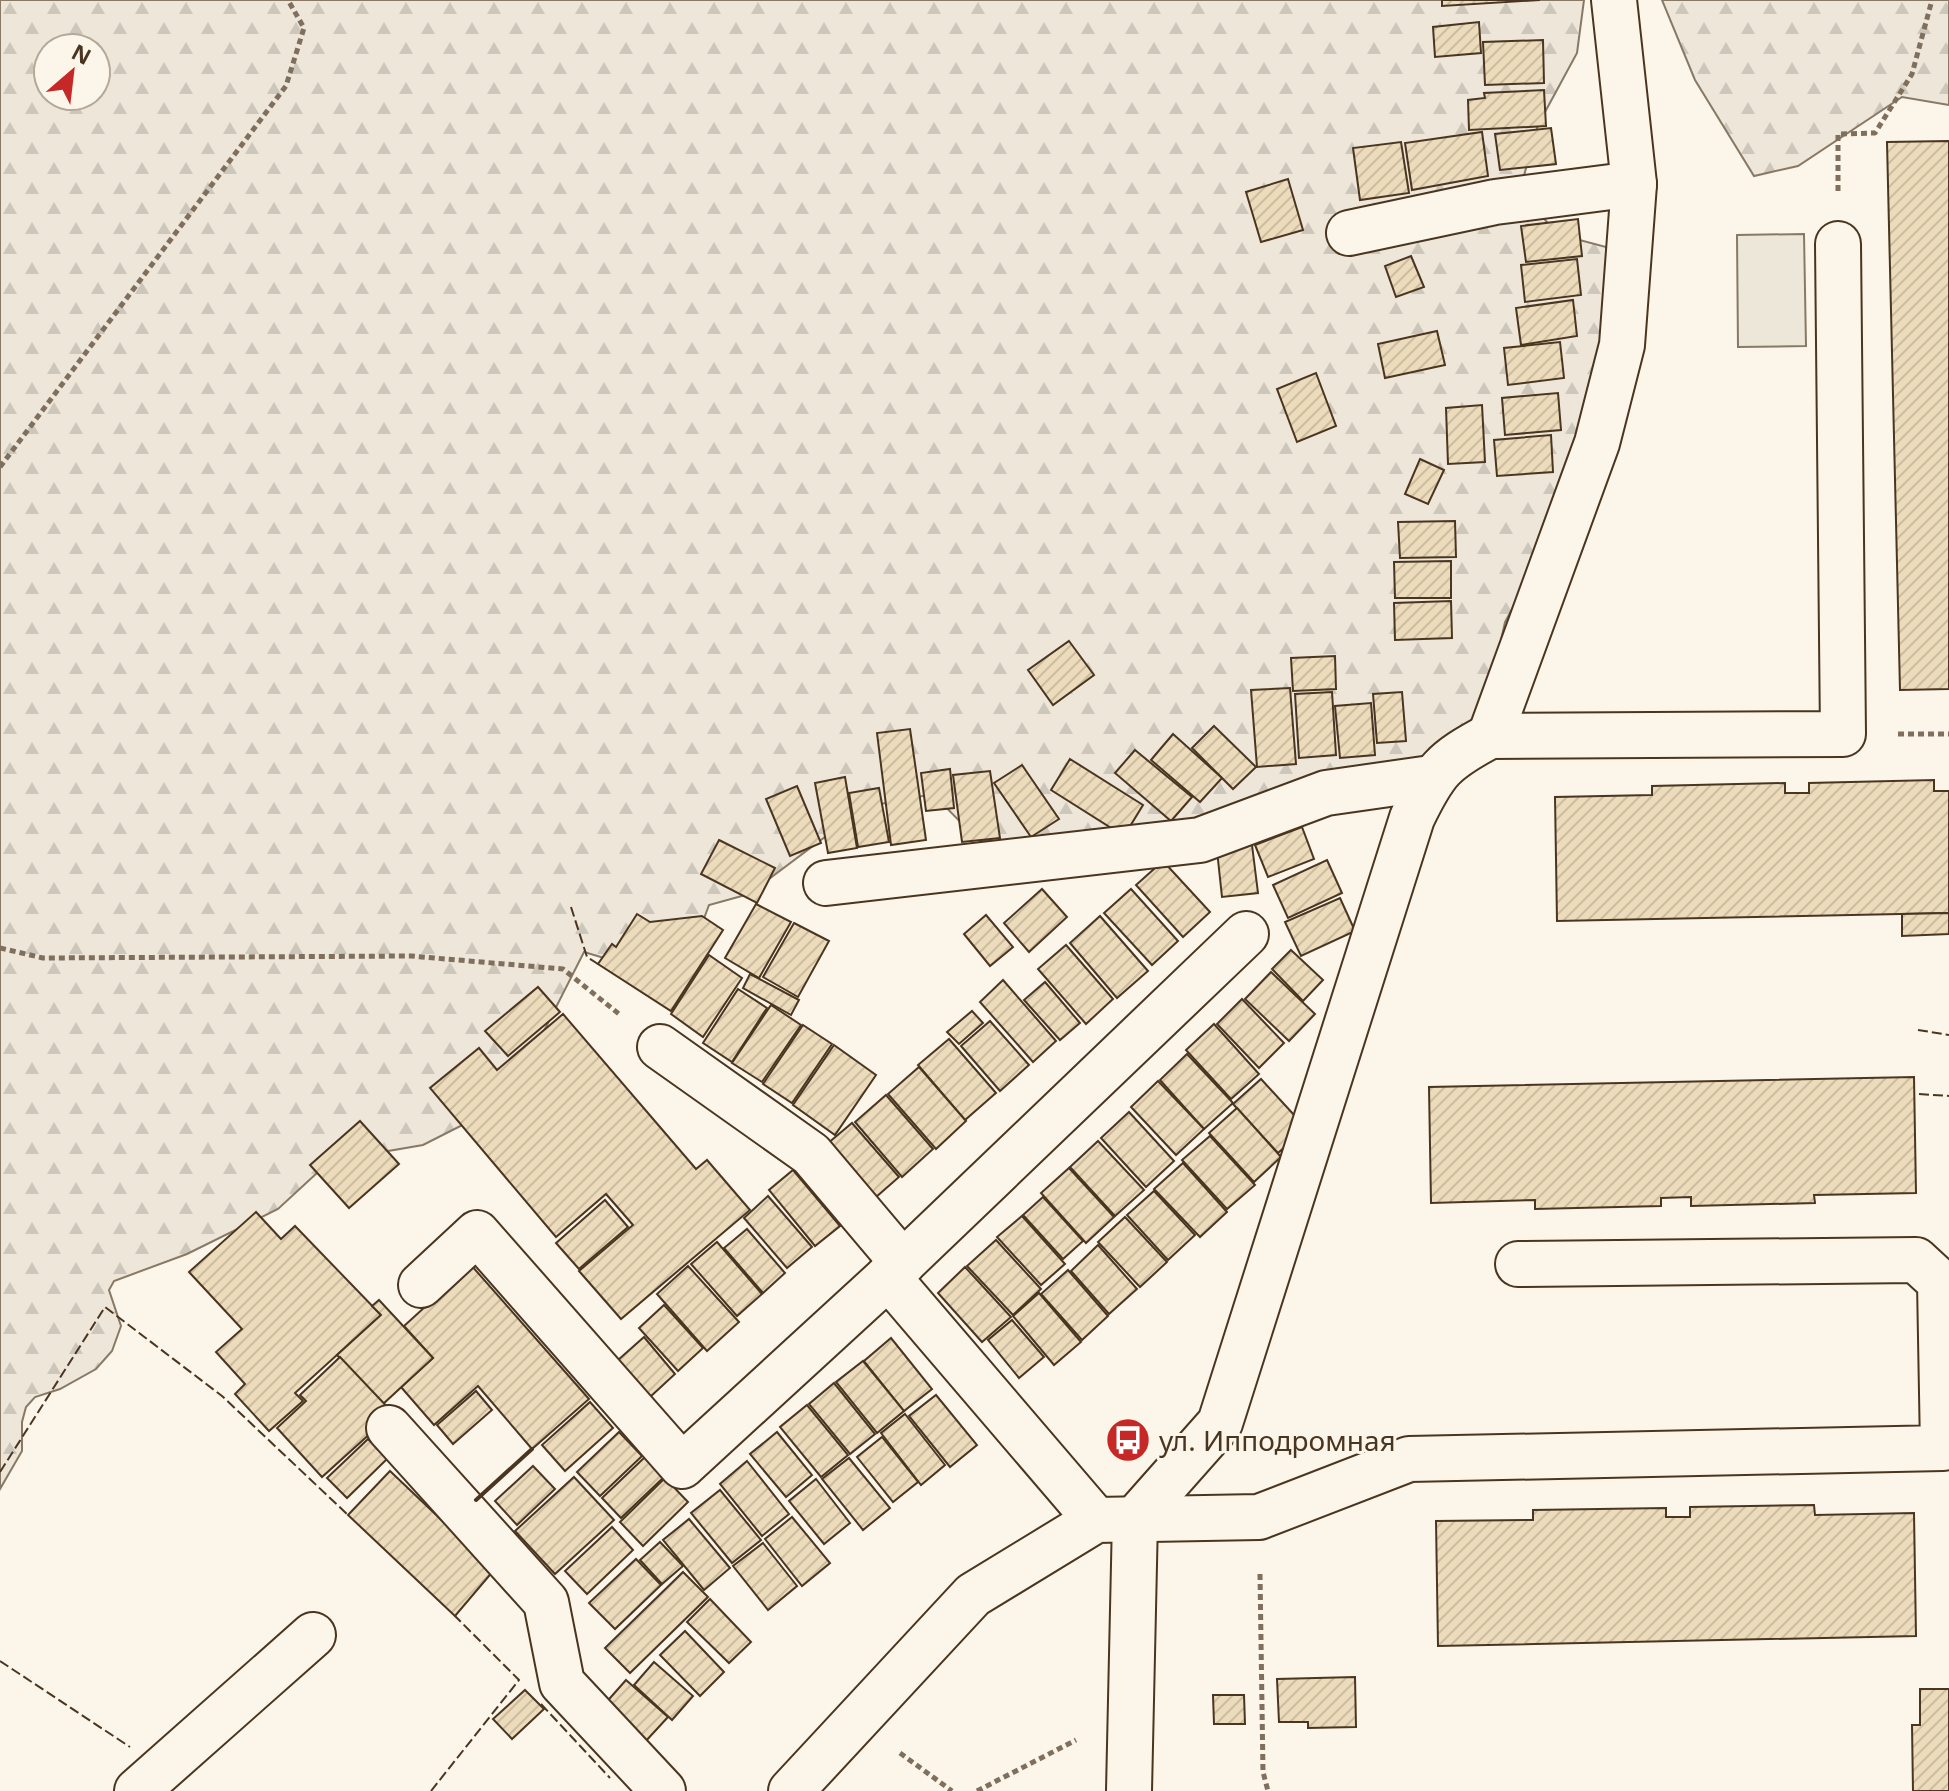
<svg xmlns="http://www.w3.org/2000/svg" width="1949" height="1791" viewBox="0 0 1949 1791" font-family="'Noto Sans',sans-serif">
  <style>
    .forest { fill: url(#forest-firs); stroke: #887966; stroke-width: 2; fill-rule: evenodd }
    .parking { fill: #ede7d9; stroke: #887966; stroke-width: 2 }
    .building { fill: url(#building-hatch); stroke: #4a3520; stroke-width: 2 }
    .lines { fill: none; stroke-linecap: round; stroke-linejoin: round }
    .minor-casing { stroke: #4a3520; stroke-width: 48 }
    .path { stroke: #7f6f5c; stroke-width: 5; stroke-dasharray: 6 4; stroke-linecap: butt }
    .minor { stroke: #fbf6e9; stroke-width: 44 }
    .fence { stroke: #4a3520; stroke-width: 2; stroke-dasharray: 10 4; stroke-linecap: butt }
    .wall { stroke: #4a3520; stroke-width: 4 }
    .labels { text-anchor: middle; dominant-baseline: central; stroke-width: 6; stroke-linejoin: round; paint-order: stroke }
    .poi-label { font-size: 28px; fill: #4a3520; stroke: #fbf6e9; text-anchor: start }
  </style>
  <defs>
    <pattern id="forest-firs" width="22" height="20" patternUnits="userSpaceOnUse" patternTransform="scale(2)"><rect width="22" height="20" fill="#ede6d9"/><path d="M5 1l3.5 6h-7zM16 11l3.5 6h-7z" fill="#cdc6ba"/></pattern>
    <pattern id="building-hatch" width="6" height="6" patternUnits="userSpaceOnUse" patternTransform="scale(2)"><rect width="6" height="6" fill="#ecdcbc"/><path d="M-1 1l2-2M0 6l6-6M5 7l2-2" fill="none" stroke="#ccbda1"/></pattern>
  </defs>
  <rect width="100%" height="100%" fill="#fbf6e9"/>
  <g class="forest">
    <path d="M0,0H1584L1577,53L1538,125L1520,190L1557,234L1610,248L1624,271L1547,545L1505,622L1489,695L1460,763L1220,812L1129,840L979,841L933,794L865,807L749,894L709,905L696,940L654,973L584,952L508,1102L423,1145L330,1161L278,1209L187,1254L114,1281L109,1290L121,1326L112,1351L96,1369L60,1389L35,1397L26,1407L22,1422V1451L0,1489ZM48,48H96V96H48Z"/>
    <path d="M1662,0H1949V105L1902,97L1798,166L1754,176L1695,80Z"/>
  </g>
  <path class="parking" d="M1804,234L1806,346L1738,347L1737,235Z"/>
  <g class="building">
    <path d="M1442,0H1540L1442,6Z"/>
    <path d="M1479,22L1481,53L1435,57L1433,27Z"/>
    <path d="M1543,40L1544,83L1485,85L1483,42Z"/>
    <path d="M1544,90L1546,126L1469,130L1468,100L1485,98L1484,93Z"/>
    <path d="M1551,128L1556,164L1500,170L1495,134Z"/>
    <path d="M1482,132L1488,176L1412,190L1405,143Z"/>
    <path d="M1949,141V689L1900,690L1887,142Z"/>
    <path d="M1401,142L1409,193L1360,200L1353,148Z"/>
    <path d="M1288,179L1303,230L1261,242L1246,192Z"/>
    <path d="M1578,219L1582,256L1526,262L1521,226Z"/>
    <path d="M1411,256L1424,287L1396,297L1385,266Z"/>
    <path d="M1577,259L1581,295L1525,302L1521,265Z"/>
    <path d="M1573,300L1577,336L1521,345L1516,308Z"/>
    <path d="M1437,331L1445,365L1385,378L1378,344Z"/>
    <path d="M1560,342L1564,378L1508,385L1504,348Z"/>
    <path d="M1316,373L1336,426L1297,442L1277,389Z"/>
    <path d="M1558,393L1561,430L1505,435L1502,398Z"/>
    <path d="M1482,405L1485,462L1448,464L1446,408Z"/>
    <path d="M1551,435L1553,472L1497,476L1494,440Z"/>
    <path d="M1420,459L1444,470L1428,504L1405,494Z"/>
    <path d="M1455,521L1456,557L1400,558L1398,522Z"/>
    <path d="M1451,561V598H1395L1394,562Z"/>
    <path d="M1451,601L1452,638L1395,640L1394,603Z"/>
    <path d="M1069,641L1094,675L1053,705L1028,670Z"/>
    <path d="M1335,656L1336,689L1293,691L1291,658Z"/>
    <path d="M1290,688L1296,764L1257,767L1251,690Z"/>
    <path d="M1332,692L1336,755L1299,758L1295,694Z"/>
    <path d="M1402,692L1406,741L1377,743L1373,694Z"/>
    <path d="M1371,703L1375,755L1340,758L1335,706Z"/>
    <path d="M1214,726L1256,767L1233,789L1192,748Z"/>
    <path d="M910,729L926,840L891,845L877,733Z"/>
    <path d="M1173,734L1222,778L1200,802L1151,760Z"/>
    <path d="M1135,750L1192,797L1171,821L1115,773Z"/>
    <path d="M1070,759L1143,805L1124,836L1051,790Z"/>
    <path d="M1022,765L1059,819L1031,837L994,783Z"/>
    <path d="M950,769L954,808L926,811L921,773Z"/>
    <path d="M990,771L1000,838L962,842L953,775Z"/>
    <path d="M845,777L857,848L828,853L815,783Z"/>
    <path d="M1934,780V791H1949V913L1557,921L1555,797L1652,795V786L1785,783V793H1809V783Z"/>
    <path d="M797,786L821,843L790,856L766,799Z"/>
    <path d="M879,788L889,842L858,847L849,793Z"/>
    <path d="M1302,827L1314,859L1268,877L1255,845Z"/>
    <path d="M1251,837L1258,893L1222,897L1216,841Z"/>
    <path d="M719,840L775,868L757,903L701,874Z"/>
    <path d="M1327,860L1342,893L1288,918L1273,885Z"/>
    <path d="M1163,861L1210,912L1183,937L1136,885Z"/>
    <path d="M1042,889L1067,917L1029,952L1004,923Z"/>
    <path d="M1131,889L1178,941L1152,965L1104,913Z"/>
    <path d="M1340,898L1355,931L1301,956L1285,922Z"/>
    <path d="M756,904L791,922L759,978L725,958Z"/>
    <path d="M1949,913V934L1902,936V914Z"/>
    <path d="M637,914L650,922L702,916L723,930L671,1011L598,964L612,944L616,947Z"/>
    <path d="M986,915L1013,947L990,966L964,934Z"/>
    <path d="M1100,916L1148,971L1117,998L1070,943Z"/>
    <path d="M794,923L829,941L798,997L763,977Z"/>
    <path d="M1066,945L1113,999L1086,1024L1038,969Z"/>
    <path d="M1291,950L1323,980L1303,1001L1272,969Z"/>
    <path d="M709,955L742,978L703,1037L671,1014Z"/>
    <path d="M1271,972L1315,1014L1289,1041L1245,999Z"/>
    <path d="M750,974L799,1000L791,1015L743,988Z"/>
    <path d="M1003,980L1056,1041L1033,1062L980,1002Z"/>
    <path d="M1045,982L1080,1023L1060,1040L1024,1000Z"/>
    <path d="M538,987L560,1012L508,1056L485,1031Z"/>
    <path d="M738,989L767,1008L732,1062L703,1043Z"/>
    <path d="M1242,999L1284,1043L1259,1068L1217,1024Z"/>
    <path d="M771,1005L801,1025L762,1082L732,1063Z"/>
    <path d="M972,1011L983,1023L959,1044L947,1032Z"/>
    <path d="M563,1014L696,1169L707,1160L750,1210L621,1319L579,1271L633,1225L606,1194L556,1237L430,1088L479,1048L497,1070Z"/>
    <path d="M990,1021L1029,1065L1000,1091L961,1046Z"/>
    <path d="M1214,1024L1259,1074L1231,1099L1186,1050Z"/>
    <path d="M803,1025L832,1044L792,1103L763,1084Z"/>
    <path d="M949,1039L996,1093L965,1120L918,1065Z"/>
    <path d="M834,1045L876,1075L835,1135L793,1105Z"/>
    <path d="M1187,1054L1233,1103L1204,1129L1160,1080Z"/>
    <path d="M919,1067L966,1121L936,1149L888,1094Z"/>
    <path d="M1914,1077L1916,1193L1814,1195L1815,1203L1691,1206V1197L1661,1198V1206L1535,1209V1200L1431,1203L1429,1087Z"/>
    <path d="M1261,1079L1306,1128L1278,1153L1233,1104Z"/>
    <path d="M1158,1081L1204,1129L1176,1155L1131,1107Z"/>
    <path d="M886,1095L933,1149L902,1177L855,1122Z"/>
    <path d="M1237,1108L1281,1157L1254,1182L1209,1133Z"/>
    <path d="M1129,1112L1174,1161L1146,1187L1101,1138Z"/>
    <path d="M360,1121L399,1164L349,1208L310,1165Z"/>
    <path d="M852,1123L899,1177L868,1204L821,1149Z"/>
    <path d="M1210,1136L1255,1185L1227,1209L1182,1160Z"/>
    <path d="M1098,1141L1144,1190L1115,1216L1070,1167Z"/>
    <path d="M1183,1163L1227,1212L1200,1237L1154,1189Z"/>
    <path d="M1069,1168L1114,1217L1086,1243L1041,1193Z"/>
    <path d="M793,1170L840,1226L815,1246L769,1190Z"/>
    <path d="M1154,1191L1195,1235L1168,1260L1127,1215Z"/>
    <path d="M768,1196L812,1247L787,1268L744,1218Z"/>
    <path d="M1043,1197L1083,1241L1063,1259L1023,1215Z"/>
    <path d="M605,1200L628,1227L579,1269L556,1243Z"/>
    <path d="M256,1212L281,1239L295,1226L381,1315L295,1393L303,1401L269,1431L235,1394L245,1384L216,1352L242,1329L189,1272Z"/>
    <path d="M1022,1216L1065,1264L1041,1285L997,1237Z"/>
    <path d="M1125,1217L1167,1262L1140,1287L1098,1242Z"/>
    <path d="M747,1229L785,1273L763,1293L724,1248Z"/>
    <path d="M996,1240L1041,1289L1013,1315L967,1266Z"/>
    <path d="M717,1242L762,1294L737,1316L691,1264Z"/>
    <path d="M1098,1245L1137,1289L1109,1314L1071,1271Z"/>
    <path d="M471,1265L589,1399L532,1449L478,1386L434,1425L401,1387L433,1358L404,1326Z"/>
    <path d="M688,1266L739,1322L707,1351L657,1294Z"/>
    <path d="M965,1267L1011,1317L982,1342L938,1293Z"/>
    <path d="M1068,1270L1108,1316L1082,1340L1041,1294Z"/>
    <path d="M1039,1293L1081,1342L1054,1365L1013,1316Z"/>
    <path d="M379,1300L433,1358L383,1404L337,1355L381,1315L372,1306Z"/>
    <path d="M664,1305L703,1348L678,1371L639,1328Z"/>
    <path d="M1012,1320L1044,1357L1019,1378L988,1340Z"/>
    <path d="M644,1337L675,1374L650,1397L618,1360Z"/>
    <path d="M891,1338L932,1389L904,1411L864,1361Z"/>
    <path d="M340,1357L393,1413L322,1477L277,1428L306,1401L300,1395Z"/>
    <path d="M863,1361L904,1411L877,1433L836,1382Z"/>
    <path d="M834,1383L875,1434L850,1454L809,1404Z"/>
    <path d="M476,1391L492,1410L453,1444L437,1425Z"/>
    <path d="M936,1395L977,1445L950,1467L909,1416Z"/>
    <path d="M590,1402L613,1428L565,1471L542,1445Z"/>
    <path d="M807,1405L848,1455L821,1477L780,1427Z"/>
    <path d="M905,1414L945,1465L921,1485L881,1433Z"/>
    <path d="M619,1432L642,1456L600,1496L577,1472Z"/>
    <path d="M777,1432L812,1475L786,1497L750,1454Z"/>
    <path d="M882,1437L918,1482L893,1502L857,1457Z"/>
    <path d="M368,1439L387,1459L347,1498L327,1478Z"/>
    <path d="M645,1457L664,1477L621,1518L602,1498Z"/>
    <path d="M849,1458L890,1508L863,1530L822,1479Z"/>
    <path d="M747,1461L789,1514L762,1536L720,1484Z"/>
    <path d="M533,1466L555,1489L517,1525L495,1501Z"/>
    <path d="M390,1471L494,1570L455,1616L348,1515Z"/>
    <path d="M574,1477L614,1520L555,1574L515,1531Z"/>
    <path d="M665,1478L688,1502L643,1546L620,1522Z"/>
    <path d="M816,1479L850,1523L824,1544L789,1501Z"/>
    <path d="M720,1490L761,1540L732,1563L691,1513Z"/>
    <path d="M1814,1505L1815,1515L1914,1513L1916,1636L1438,1646L1436,1521L1533,1520V1510L1666,1508V1517H1690V1507Z"/>
    <path d="M792,1517L830,1563L802,1586L765,1539Z"/>
    <path d="M689,1519L730,1568L704,1590L663,1540Z"/>
    <path d="M612,1527L633,1550L587,1594L565,1571Z"/>
    <path d="M660,1542L683,1566L662,1584L640,1560Z"/>
    <path d="M763,1543L797,1586L768,1610L733,1566Z"/>
    <path d="M636,1559L661,1585L615,1629L589,1603Z"/>
    <path d="M683,1572L708,1597L630,1673L605,1648Z"/>
    <path d="M710,1599L751,1642L729,1663L687,1622Z"/>
    <path d="M685,1631L724,1672L700,1696L660,1655Z"/>
    <path d="M654,1662L693,1696L672,1720L634,1685Z"/>
    <path d="M1355,1677L1356,1727L1308,1728V1722H1279L1277,1679Z"/>
    <path d="M626,1680L668,1717L644,1743L603,1706Z"/>
    <path d="M1920,1689H1949V1791H1913L1912,1725H1920Z"/>
    <path d="M525,1690L544,1709L512,1739L493,1719Z"/>
    <path d="M1213,1695H1244L1245,1724H1214Z"/>
  </g>
  <g class="lines">
    <g class="minor-casing">
      <g id="minor">
        <path d="M1349,233L1495,202L1634,184"/>
        <path d="M1490,736L1597,443L1622,345L1634,184L1614,0"/>
        <path d="M826,883L1200,840L1326,793L1431,778"/>
        <path d="M660,1047L811,1154L903,1263"/>
        <path d="M888,1277L1096,1520"/>
        <path d="M421,1285L477,1233L682,1466L888,1277L1246,934"/>
        <path d="M389,1428L546,1602L562,1683L663,1791"/>
        <path d="M1135,1519L1220,1423L1412,818C1435,770 1443,761 1490,736L1843,734L1838,244"/>
        <path d="M137,1791L313,1635"/>
        <path d="M791,1791L973,1595L1096,1520L1259,1517L1409,1459L1943,1448L1940,1282L1916,1260L1518,1264"/>
        <path d="M1129,1791L1135,1519"/>
      </g>
    </g>
    <g class="path">
      <path d="M1838,191V134L1875,133L1912,74L1932,0"/>
      <path d="M0,467L286,86L304,28L288,0"/>
      <path d="M1898,734H1949"/>
      <path d="M0,948L43,958L411,956L563,969L619,1014"/>
      <path d="M1260,1574L1263,1772L1268,1791"/>
      <path d="M900,1753L952,1791"/>
      <path d="M977,1791L1076,1740"/>
    </g>
    <use href="#minor" class="minor"/>
    <g class="fence">
      <path d="M571,907L587,957L598,964"/>
      <path d="M1918,1030L1949,1035"/>
      <path d="M1919,1094L1949,1096"/>
      <path d="M0,1472L105,1307L222,1396L348,1515"/>
      <path d="M0,1661L130,1747"/>
      <path d="M541,1704L610,1778"/>
      <path d="M431,1791L519,1680L455,1616"/>
    </g>
    <path class="wall" d="M476,1500L532,1449"/>
  </g>
  <defs>
    <g id="bus-disc" transform="scale(2.3)"><circle r="9.5" fill="#c62828" stroke="#fbf6e9"/><path d="M-5-6H5V4H4V6H2V4H-2V6H-4V4H-5ZM-3.5-4V0h7V-4ZM-3.5 1.2v1.5H-2V1.2ZM2 1.2v1.5H3.5V1.2Z" fill="#fff"/></g>
  </defs>
  <g fill-rule="evenodd">
    <use href="#bus-disc" x="1128" y="1440"/>
  </g>
  <g class="labels">
    <g class="poi-label">
      <text x="1159" y="1440">ул. Ипподромная</text>
    </g>
  </g>
  <g transform="translate(72 72) rotate(28)"><circle r="38" fill="#fbf6e9" stroke="#b4a999" stroke-width="2"/>
  <path d="M0-6L14 30L0 20L-14 30Z" fill="#c62828"/>
  <text y="-12" font-size="22" font-weight="bold" text-anchor="middle" fill="#4a3520">N</text>
  </g>
</svg>
